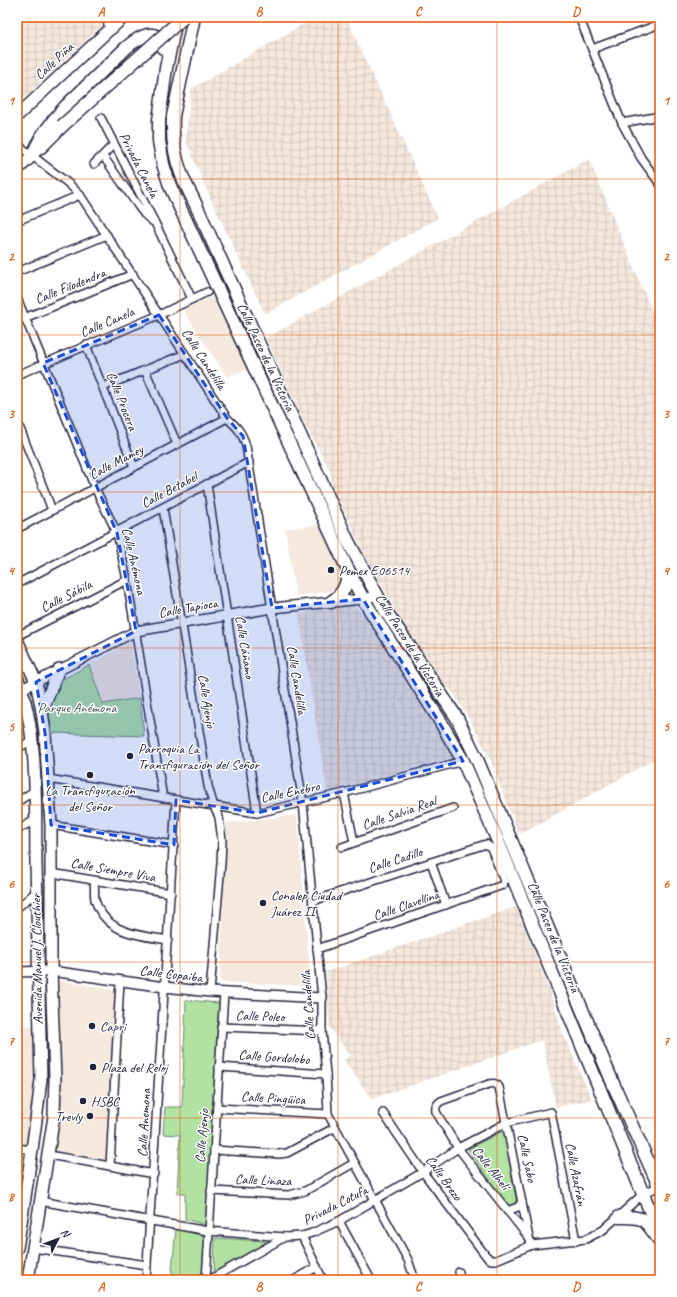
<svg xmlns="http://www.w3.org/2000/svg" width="677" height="1297" viewBox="0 0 677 1297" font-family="Caveat,sans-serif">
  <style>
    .built { fill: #f5e8dd }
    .industrial { fill: url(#industrial-grid) }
    .park { fill: #b2e2a2; stroke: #6a826e }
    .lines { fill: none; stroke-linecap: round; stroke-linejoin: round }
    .minor-casing { stroke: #22223b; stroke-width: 10 }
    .tertiary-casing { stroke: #22223b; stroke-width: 12 }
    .secondary-casing { stroke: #22223b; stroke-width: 14 }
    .primary-casing { stroke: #22223b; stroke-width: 15 }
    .trunk-casing { stroke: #22223b; stroke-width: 15 }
    .minor { stroke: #fff; stroke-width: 7 }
    .tertiary { stroke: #fff; stroke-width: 9 }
    .secondary { stroke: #fff; stroke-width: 11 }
    .primary { stroke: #fff; stroke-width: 12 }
    .trunk { stroke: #fff; stroke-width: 12 }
    .primary-bridge-casing { stroke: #22223b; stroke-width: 15; stroke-linecap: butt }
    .primary-bridge { stroke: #fff; stroke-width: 12 }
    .marked { fill: #1d4ed8; fill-opacity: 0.2; stroke: #1d4ed8; stroke-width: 3; stroke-dasharray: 8 5; stroke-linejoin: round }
    .grid { fill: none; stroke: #e8590c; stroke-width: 1; stroke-opacity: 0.55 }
    .poi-dot { fill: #22223b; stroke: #fff; stroke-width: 1.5 }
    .labels { text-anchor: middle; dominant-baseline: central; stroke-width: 3; stroke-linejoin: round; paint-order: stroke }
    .street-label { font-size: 14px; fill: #22223b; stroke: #fff }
    .poi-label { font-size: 14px; fill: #22223b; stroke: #fff; text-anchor: start }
    .park-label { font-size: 14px; fill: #4d5c5a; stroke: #fff }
    .neatline { fill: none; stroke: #e8590c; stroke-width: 1.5 }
    .grid-label { font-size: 13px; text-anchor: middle; font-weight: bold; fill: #e8590c }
  </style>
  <defs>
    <pattern id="industrial-grid" width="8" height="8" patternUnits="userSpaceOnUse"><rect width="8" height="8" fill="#f5e8dd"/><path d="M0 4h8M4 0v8" fill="none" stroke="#d2c7bf"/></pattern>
  </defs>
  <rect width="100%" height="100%" fill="#fff"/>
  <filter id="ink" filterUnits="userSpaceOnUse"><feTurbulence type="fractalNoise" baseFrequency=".025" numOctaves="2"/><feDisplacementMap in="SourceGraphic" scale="8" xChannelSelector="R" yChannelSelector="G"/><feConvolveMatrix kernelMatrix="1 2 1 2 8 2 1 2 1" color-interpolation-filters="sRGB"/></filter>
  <g filter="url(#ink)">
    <g class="built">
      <path d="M215,295L249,368L227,377L183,310Z"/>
      <path d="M320,525L344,574L336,590L296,596L285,529Z"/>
      <path d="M130,642L140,698L103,704L89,665Z"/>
      <path d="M297,815L311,986L220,982L226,823Z"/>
      <path d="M59,980L123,992L114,1161L53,1150L61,1104Z"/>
      <path d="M17,1025L34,1027V1075L32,1121L29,1147L17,1145Z"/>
    </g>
    <g class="industrial">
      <path d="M17,17H102L103,21L101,26L17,105Z"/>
      <path d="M316,17H346L438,218L265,314L209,195L186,141L191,89Z"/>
      <path d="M589,159L660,331V756L519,835L491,761L471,721L451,690L443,686L404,624L364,554L332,485L331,472L304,423L266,338Z"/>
      <path d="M345,606L355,607L366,617L454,757L327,792L299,614Z"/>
      <path d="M516,907L549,989L563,1034L592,1099L556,1107L542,1040L372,1099L344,1060L351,1056L329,1026L326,972Z"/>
    </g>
    <g class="park">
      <path d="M89,665L103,704L140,698L144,736L52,733L48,709L59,681Z"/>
      <path d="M186,1000L219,1003L206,1225L185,1219V1193H177L180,1135L163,1134L165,1107H182Z"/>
      <path d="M501,1132H504L516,1199L515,1204L512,1206L507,1205L468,1149Z"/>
      <path d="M176,1228L206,1237L204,1280H171Z"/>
      <path d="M215,1238L263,1241L266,1242V1244L214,1273Z"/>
    </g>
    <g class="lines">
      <g class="minor-casing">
        <g id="minor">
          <path d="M579,17L622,123L641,158L660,184"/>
          <path d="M592,49L660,24"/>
          <path d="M101,118L155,223L192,299"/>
          <path d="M622,123L660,116"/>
          <path d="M17,144L69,184L80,195L227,418C237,427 242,432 246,446L303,803L322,998V1031L326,1074L328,1114L408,1260L415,1280"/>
          <path d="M103,156L138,206L144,214L152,221"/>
          <path d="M94,164L114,144"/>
          <path d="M17,221L80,195"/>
          <path d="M17,272L107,235"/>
          <path d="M17,298L95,488L117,533L127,580L163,798"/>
          <path d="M17,321L133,274"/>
          <path d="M86,345L134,467"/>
          <path d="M145,370L177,444"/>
          <path d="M17,375L159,315L207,292"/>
          <path d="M103,387L185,354"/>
          <path d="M17,421L52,510"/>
          <path d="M207,484L257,813"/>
          <path d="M163,508L208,786L214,807L219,817L222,841L221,863L210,992"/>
          <path d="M17,529L227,418"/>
          <path d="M17,584L249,462"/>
          <path d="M17,636L127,580"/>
          <path d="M17,749L32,740"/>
          <path d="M48,779L257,813L344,793L463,761"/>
          <path d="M344,793L354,842"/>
          <path d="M17,802L34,791"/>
          <path d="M51,825L174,845"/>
          <path d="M17,830L35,820"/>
          <path d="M342,847L453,808"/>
          <path d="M431,862L446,905"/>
          <path d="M51,873L171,893"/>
          <path d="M94,881C95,887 94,894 95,900C106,934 138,935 168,940"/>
          <path d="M313,901L486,844L491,848L504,881L503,885L317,949"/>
          <path d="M17,908L36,892"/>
          <path d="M221,1027L322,1031"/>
          <path d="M219,1067L326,1074"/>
          <path d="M217,1108L328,1114"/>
          <path d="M383,1113L423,1172L486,1256L491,1260H496L532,1245L586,1239L603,1230L643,1194L659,1186"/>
          <path d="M17,1148L32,1150"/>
          <path d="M214,1150L279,1154L287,1153L334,1128"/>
          <path d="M49,1155L154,1174"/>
          <path d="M110,1166L120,981"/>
          <path d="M211,1191L289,1195L305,1191L354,1163"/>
          <path d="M40,1201L208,1231L285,1237L302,1236L312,1233L339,1221L423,1172L458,1148L506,1123L551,1112L576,1241"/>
          <path d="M507,1211L518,1207L522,1202"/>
          <path d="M339,1221L371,1280"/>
          <path d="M302,1236L323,1280"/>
          <path d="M529,1238L458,1148L436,1112C435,1106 437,1104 441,1101L489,1084C494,1083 496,1083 499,1087L529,1238L532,1245"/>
          <path d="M33,1248L147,1265"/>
          <path d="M459,1272L460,1280"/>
          <path d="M146,1280L176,800"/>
          <path d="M206,1280L224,993"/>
          <path d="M209,1280L285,1237"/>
          <path d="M294,1280L317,1267"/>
        </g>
      </g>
      <g class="tertiary-casing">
        <g id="tertiary">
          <path d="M22,689L136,631L272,608L363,599L377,595"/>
          <path d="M17,972L51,971L165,987L210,992L322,998"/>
        </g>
      </g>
      <g class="secondary-casing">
        <g id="secondary">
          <path d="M17,116L111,28L108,17"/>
          <path d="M17,170L32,156"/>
          <path d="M17,640L36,682L42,711L45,733L51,825V971L55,1079L54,1116L28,1280"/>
          <path d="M17,677C39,731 35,805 36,863C37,935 39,1007 41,1079C35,1135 26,1192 17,1248"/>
          <path d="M42,711L59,669"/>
        </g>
      </g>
      <g class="primary-casing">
        <g id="primary">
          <path d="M194,17L173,116C172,136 174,155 181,173C185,184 191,194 196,205L348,541L385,610L457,718L476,757L615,1088L660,1188"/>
          <path d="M176,20L166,68L159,120V141L163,164L170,186L348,570L363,599L439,719L463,761L497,839L643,1194"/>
          <path d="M111,28L123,17"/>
          <path d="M41,147L62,126"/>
          <path d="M32,156L42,136L53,121L66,106L127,47C138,38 158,24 163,48"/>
          <path d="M331,602C343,595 348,584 348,570"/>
        </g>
      </g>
      <g class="trunk-casing">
        <g id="trunk">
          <path d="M643,1194L658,1230"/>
          <path d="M619,1217C647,1216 644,1220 660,1241"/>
        </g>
      </g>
      <use href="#minor" class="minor"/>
      <use href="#tertiary" class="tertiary"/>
      <use href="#secondary" class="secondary"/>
      <use href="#primary" class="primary"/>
      <use href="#trunk" class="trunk"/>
      <g class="primary-bridge-casing">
        <path id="primary-bridge" d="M62,126L184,17"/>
      </g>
      <use href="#primary-bridge" class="primary-bridge"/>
    </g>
  </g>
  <path class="marked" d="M159,315L227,418L243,436L272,608L363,599L463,761L257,813L176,800L174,845L51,825L45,733L36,682L136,631L117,533L43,363Z"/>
  <path class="grid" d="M180,17V1280M338,17V1280M497,17V1280M17,179H660M17,335H660M17,492H660M17,648H660M17,805H660M17,962H660M17,1118H660"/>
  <g class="poi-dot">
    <circle cx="331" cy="570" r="4"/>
    <circle cx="130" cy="756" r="4"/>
    <circle cx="90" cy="775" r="4"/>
    <circle cx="263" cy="903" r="4"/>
    <circle cx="92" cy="1026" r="4"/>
    <circle cx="93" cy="1067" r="4"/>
    <circle cx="83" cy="1101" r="4"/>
    <circle cx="90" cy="1116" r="4"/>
  </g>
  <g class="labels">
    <g class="street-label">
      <text transform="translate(54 61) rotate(-43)">Calle Piña</text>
      <text transform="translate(139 165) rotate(63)">Privada Canela</text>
      <text transform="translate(70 286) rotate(-22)">Calle Filodendra</text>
      <text transform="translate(107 322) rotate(-23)">Calle Canela</text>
      <text transform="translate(266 357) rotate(65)">Calle Paseo de la Victoria</text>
      <text transform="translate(204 359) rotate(57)">Calle Candelilla</text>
      <text transform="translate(122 401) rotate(68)">Calle Procera</text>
      <text transform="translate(116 462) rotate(-28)">Calle Mamey</text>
      <text transform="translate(169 490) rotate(-28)">Calle Betabel</text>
      <text transform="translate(134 561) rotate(77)">Calle Anémona</text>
      <text transform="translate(66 596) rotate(-27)">Calle Sábila</text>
      <text transform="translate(188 608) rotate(-10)">Calle Tapioca</text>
      <text transform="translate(410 645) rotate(58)">Calle Paseo de la Victoria</text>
      <text transform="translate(245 647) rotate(81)">Calle Cáñamo</text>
      <text transform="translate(297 680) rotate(81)">Calle Candelilla</text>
      <text transform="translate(207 701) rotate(81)">Calle Ajenjo</text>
      <text transform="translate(290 792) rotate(-12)">Calle Enebro</text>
      <text transform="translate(399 813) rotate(-19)">Calle Salvia Real</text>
      <text transform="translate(395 860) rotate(-18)">Calle Cadillo</text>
      <text transform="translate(113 870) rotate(10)">Calle Siempre Viva</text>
      <text transform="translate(406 905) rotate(-19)">Calle Clavellina</text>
      <text transform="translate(554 937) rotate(68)">Calle Paseo de la Victoria</text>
      <text transform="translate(37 959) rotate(-91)">Avenida Manuel J. Clouthier</text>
      <text transform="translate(171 974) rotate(7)">Calle Copaiba</text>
      <text transform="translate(308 1005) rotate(-94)">Calle Candelilla</text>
      <text transform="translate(260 1016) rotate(2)">Calle Poleo</text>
      <text transform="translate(274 1057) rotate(4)">Calle Gordolobo</text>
      <text transform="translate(273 1098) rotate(3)">Calle Pingüica</text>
      <text transform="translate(144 1123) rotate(-87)">Calle Anemona</text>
      <text transform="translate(202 1136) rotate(-86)">Calle Ajenjo</text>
      <text transform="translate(527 1158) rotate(78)">Calle Sabo</text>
      <text transform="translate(491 1168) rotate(52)">Calle Alhelí</text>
      <text transform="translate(576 1174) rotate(79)">Calle Azafrán</text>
      <text transform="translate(444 1178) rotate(54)">Calle Brezo</text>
      <text transform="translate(263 1180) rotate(2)">Calle Linaza</text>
      <text transform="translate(335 1205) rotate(-27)">Privada Cotufa</text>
    </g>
    <g class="poi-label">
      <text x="339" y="570">Pemex E06514</text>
      <text x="138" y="748">Parroquia La<tspan x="138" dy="16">Transfiguración del Señor</tspan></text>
      <text x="90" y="790" text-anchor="middle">La Transfiguración<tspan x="90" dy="16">del Señor</tspan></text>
      <text x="271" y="895">Conalep Ciudad<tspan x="271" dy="16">Juárez II</tspan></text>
      <text x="100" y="1026">Capri</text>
      <text x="101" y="1067">Plaza del Reloj</text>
      <text x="91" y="1101">HSBC</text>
      <text x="82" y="1116" text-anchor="end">Trevly</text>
    </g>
    <g class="park-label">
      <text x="77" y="707">Parque Anémona</text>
    </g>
  </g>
  <rect width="677" height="1297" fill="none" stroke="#fff" stroke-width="44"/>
  <g transform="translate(58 1239) rotate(48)" stroke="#ffffff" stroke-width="3" paint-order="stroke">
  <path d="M0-3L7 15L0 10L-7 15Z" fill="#22223b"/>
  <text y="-6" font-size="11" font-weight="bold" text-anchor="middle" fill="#22223b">N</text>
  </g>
  <rect x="22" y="22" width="633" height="1253" class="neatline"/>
  <g class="grid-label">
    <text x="101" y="16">A</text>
    <text x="259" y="16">B</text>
    <text x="418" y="16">C</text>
    <text x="576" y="16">D</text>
    <text x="11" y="105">1</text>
    <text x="666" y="105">1</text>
    <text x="11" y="261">2</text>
    <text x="666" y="261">2</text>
    <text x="11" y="418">3</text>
    <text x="666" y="418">3</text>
    <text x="11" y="575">4</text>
    <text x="666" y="575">4</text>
    <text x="11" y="731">5</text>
    <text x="666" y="731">5</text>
    <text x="11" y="888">6</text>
    <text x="666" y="888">6</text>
    <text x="11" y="1045">7</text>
    <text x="666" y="1045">7</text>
    <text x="11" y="1201">8</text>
    <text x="666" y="1201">8</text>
    <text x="101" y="1291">A</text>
    <text x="259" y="1291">B</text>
    <text x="418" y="1291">C</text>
    <text x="576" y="1291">D</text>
  </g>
</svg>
